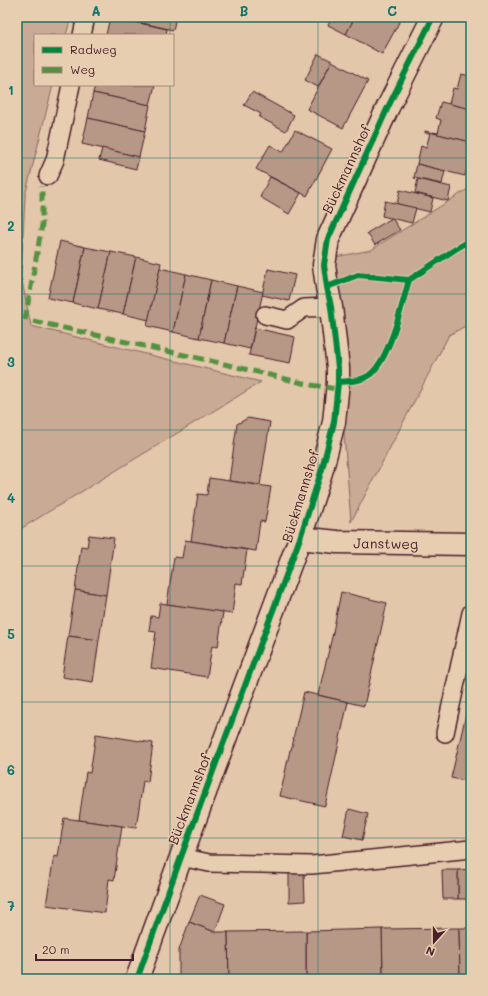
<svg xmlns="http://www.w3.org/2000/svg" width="488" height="996" viewBox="0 0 488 996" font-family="Mali,sans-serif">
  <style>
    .green { fill: #c9ab95; stroke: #8a6560 }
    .building { fill: #b79887; stroke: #4a1f2b }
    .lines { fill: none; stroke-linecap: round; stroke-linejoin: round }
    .lane-casing { stroke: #4a1f2b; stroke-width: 20 }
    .street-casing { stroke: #4a1f2b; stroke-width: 25 }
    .lane { stroke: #e8ceb0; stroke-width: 17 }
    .street { stroke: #e8ceb0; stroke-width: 22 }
    .quiet { stroke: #549240; stroke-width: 5; stroke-dasharray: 10 5; stroke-linecap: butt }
    .cycleway-casing { stroke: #e8ceb0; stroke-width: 8 }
    .cycleway { stroke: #00873e; stroke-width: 6 }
    .grid { fill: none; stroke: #0f766e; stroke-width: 1; stroke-opacity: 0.55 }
    .labels { text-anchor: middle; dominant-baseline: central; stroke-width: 3; stroke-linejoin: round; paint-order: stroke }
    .street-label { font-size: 14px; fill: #4a1f2b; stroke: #e8ceb0 }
    .neatline { fill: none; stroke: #0f766e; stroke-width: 1.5 }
    .grid-label { font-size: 13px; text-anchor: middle; font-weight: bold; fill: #0f766e }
  </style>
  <rect width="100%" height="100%" fill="#e2c7ab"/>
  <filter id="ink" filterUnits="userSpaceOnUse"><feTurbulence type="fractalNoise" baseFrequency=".025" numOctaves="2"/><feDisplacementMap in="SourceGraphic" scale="8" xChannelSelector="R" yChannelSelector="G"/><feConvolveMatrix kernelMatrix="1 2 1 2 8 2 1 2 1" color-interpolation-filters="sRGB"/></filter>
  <g filter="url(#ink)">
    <g class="green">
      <path d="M17,17H71L66,35H35V85H53L25,196L21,276L31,326L261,382L17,531Z"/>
      <path d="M471,187V323L449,335L351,522L330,258L371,250Z"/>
    </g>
    <g class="building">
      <path d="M110,17L116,18L167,29L166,35H106Z"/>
      <path d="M116,17H176L173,30Z"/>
      <path d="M338,17H355L346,34L328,25L331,20L335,22Z"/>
      <path d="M355,17H402L382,54L346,34Z"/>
      <path d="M471,46V62L468,61Z"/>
      <path d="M318,54L332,61L318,87L305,80Z"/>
      <path d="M332,61L368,81L343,128L307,109Z"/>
      <path d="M461,74L471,76V109L449,104L453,88L457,89Z"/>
      <path d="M95,85H155L150,105L93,93Z"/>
      <path d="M252,92L294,115L286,131L259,117L261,114L244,105Z"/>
      <path d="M93,93L150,105L145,131L88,118Z"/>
      <path d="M441,102L471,109V142L433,133V132L438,133L441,120L436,118Z"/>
      <path d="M88,118L145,131L139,157L82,144Z"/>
      <path d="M295,130L332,149L307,196L256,169L270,145L283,152Z"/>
      <path d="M425,131L471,142V149L465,176L417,164L421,146L426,148L430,133H425Z"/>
      <path d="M102,148L139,157L136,169L99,160Z"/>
      <path d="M417,164L445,171L442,184L414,178Z"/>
      <path d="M270,177L301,193L289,214L260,197Z"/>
      <path d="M418,179L451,187L448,201L415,193Z"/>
      <path d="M400,190L433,198L430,212L397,204Z"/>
      <path d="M385,201L416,208L412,223L382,216Z"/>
      <path d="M392,218L400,230L375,245L367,233Z"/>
      <path d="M60,241L85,247L73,303L48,298Z"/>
      <path d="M85,247L111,252L98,309L73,303Z"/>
      <path d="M111,252L136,257L123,314L98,309Z"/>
      <path d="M136,257L161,263L149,320L123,314Z"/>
      <path d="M160,268L186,274L173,332L147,326Z"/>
      <path d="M268,269L295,275L289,301L262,295Z"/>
      <path d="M186,274L211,280L199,338L173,332Z"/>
      <path d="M211,280L237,286L224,343L199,338Z"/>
      <path d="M237,286L263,292L250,349L224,343Z"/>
      <path d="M255,328L295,337L290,363L249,355Z"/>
      <path d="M248,418L270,422L260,485L229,481L237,424Z"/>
      <path d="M209,478L271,487L265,522L260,521L256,551L191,541L198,494L207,495Z"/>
      <path d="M89,535L114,538L106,595L75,590L81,546L87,547Z"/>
      <path d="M185,540L247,550L242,584L236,583L232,614L167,604L174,557L182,558Z"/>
      <path d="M75,590L106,595L99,640L68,636Z"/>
      <path d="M341,592L387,603L364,706L318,695L332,637Z"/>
      <path d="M160,603L223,612L218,647L212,646L207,677L151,668L156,632L149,631L151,616L158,617Z"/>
      <path d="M68,636L99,640L93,682L62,677Z"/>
      <path d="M304,692L348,702L325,806L280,796L290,750H291L294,739H293Z"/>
      <path d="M471,693V782L451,778Z"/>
      <path d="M96,734L153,743L148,782L143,781L136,828L79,820L86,772L90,773Z"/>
      <path d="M349,809L368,814L362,840L343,836Z"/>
      <path d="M64,818L122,826L114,880L109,879L105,913L46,905L54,856L58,857Z"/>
      <path d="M471,869V899H458V870Z"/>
      <path d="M442,870H458V899H443Z"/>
      <path d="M289,872H304L305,901L289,902Z"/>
      <path d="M200,895L225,904L215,932L189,922Z"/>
      <path d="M189,922L215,932H228L229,979H179V950Z"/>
      <path d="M459,928L460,977L383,978L382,929Z"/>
      <path d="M459,928H471V976L460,977Z"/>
      <path d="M382,929L383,978L306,979V931Z"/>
      <path d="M306,931V979H229L228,932Z"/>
    </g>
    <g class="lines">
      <g class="lane-casing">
        <g id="lane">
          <path d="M82,35L86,17"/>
          <path d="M48,176L55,160L71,85"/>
          <path d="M265,315L287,320L304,308L331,307"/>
          <path d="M445,733L471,613"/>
          <path d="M181,857L209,863L312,865L471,849"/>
        </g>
      </g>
      <g class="street-casing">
        <g id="street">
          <path id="s1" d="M300,538L337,542L471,544"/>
          <path d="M137,979L181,857L300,538L322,469L334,422L338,382V368L331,307L327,287L324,265L328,239L388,107L433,17"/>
        </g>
      </g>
      <use href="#lane" class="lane"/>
      <use href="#street" class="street"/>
      <g class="quiet">
        <path d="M25,320L42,225V186"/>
        <path d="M33,321L220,363L311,385L337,389"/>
      </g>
      <g class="cycleway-casing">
        <g id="cycleway">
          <path d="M327,287L358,275L409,280"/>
          <path d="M338,382C348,381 360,382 368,376C389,363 402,304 409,280L454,250L471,240"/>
          <path d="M137,979L181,857L300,538L322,469L334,422L338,382V368L331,307L327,287L324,265L328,239L388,107L433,17"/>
        </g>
      </g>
      <use href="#cycleway" class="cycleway"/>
    </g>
  </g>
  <path class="grid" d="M170,17V35M318,17V979M170,85V979M17,158H471M17,294H471M17,430H471M17,566H471M17,702H471M17,838H471"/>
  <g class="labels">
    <g class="street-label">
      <text transform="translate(346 169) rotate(-65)">Bückmannshof</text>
      <text transform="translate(300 496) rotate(-73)">Bückmannshof</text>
      <text stroke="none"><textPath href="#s1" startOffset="86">Janstweg</textPath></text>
      <text transform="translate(189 799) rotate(-69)">Bückmannshof</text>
    </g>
  </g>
  <rect width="488" height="996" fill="none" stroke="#e8ceb0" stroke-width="44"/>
  <rect x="34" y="34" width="140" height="52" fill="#e8ceb0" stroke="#a9887b"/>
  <rect x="42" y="47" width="20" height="6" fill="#00873e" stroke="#a9887b"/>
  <text x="70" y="54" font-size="12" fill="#4a1f2b">Radweg</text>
  <rect x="42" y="67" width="20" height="6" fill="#549240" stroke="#a9887b"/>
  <text x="70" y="74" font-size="12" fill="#4a1f2b">Weg</text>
  <g transform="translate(434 942) rotate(201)" stroke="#e8ceb0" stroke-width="3" paint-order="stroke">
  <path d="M0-3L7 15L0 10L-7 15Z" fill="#4a1f2b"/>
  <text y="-6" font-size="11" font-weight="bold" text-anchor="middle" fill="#4a1f2b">N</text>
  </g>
  <path d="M36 954v6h97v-6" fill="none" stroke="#4a1f2b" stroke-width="2"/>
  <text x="42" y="954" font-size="12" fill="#4a1f2b" stroke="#e8ceb0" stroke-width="3" paint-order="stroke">20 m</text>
  <rect x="22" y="22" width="444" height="952" class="neatline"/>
  <g class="grid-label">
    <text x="96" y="16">A</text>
    <text x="244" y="16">B</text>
    <text x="392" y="16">C</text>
    <text x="11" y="95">1</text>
    <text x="11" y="231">2</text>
    <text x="11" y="367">3</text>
    <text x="11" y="503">4</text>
    <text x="11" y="639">5</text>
    <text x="11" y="775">6</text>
    <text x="11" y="911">7</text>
  </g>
</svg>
